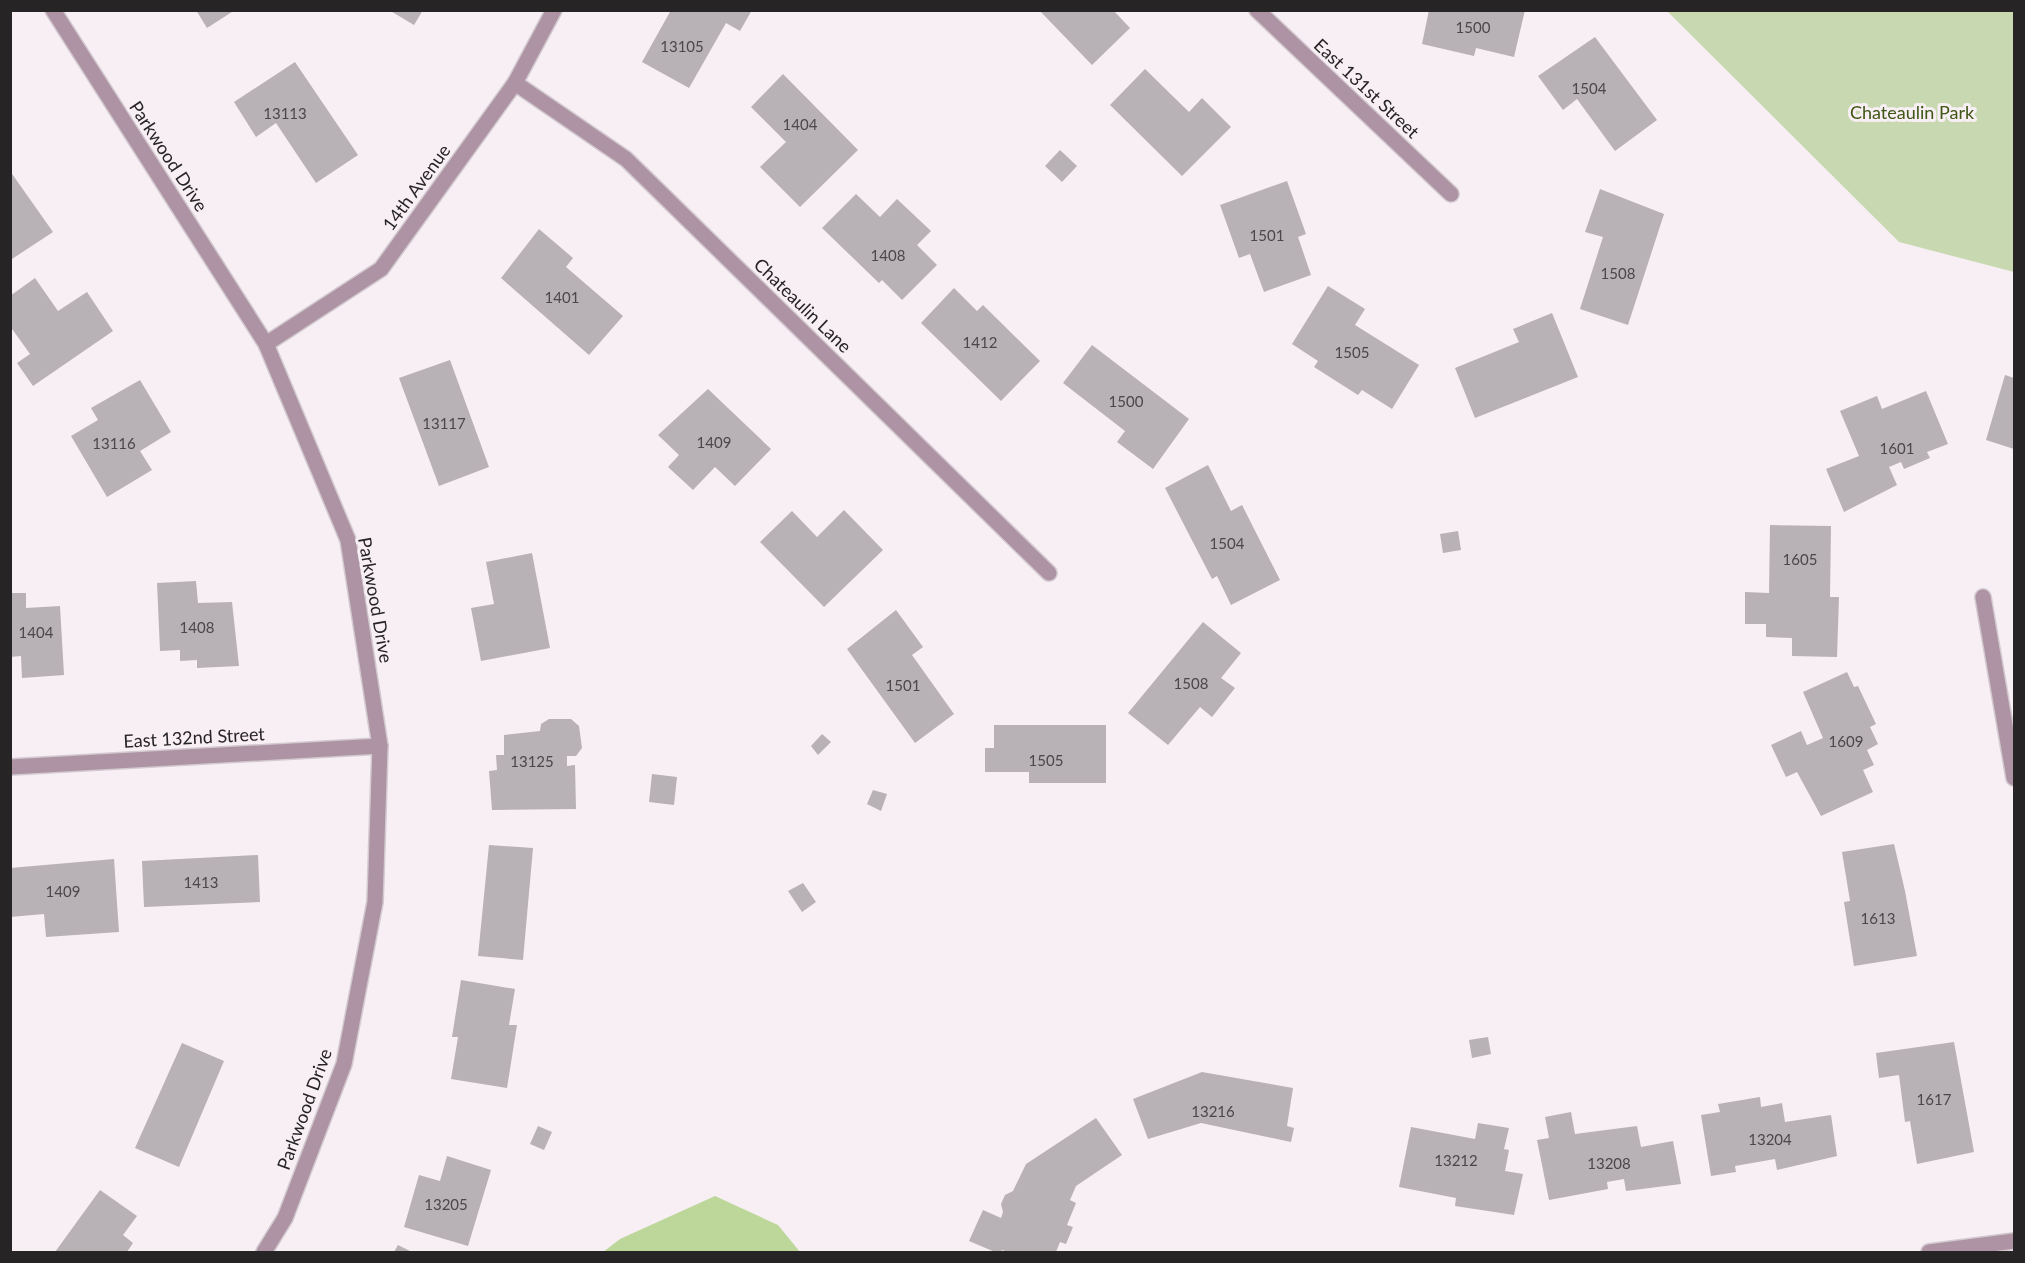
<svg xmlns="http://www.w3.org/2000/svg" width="2025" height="1263" viewBox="0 0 2025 1263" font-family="Lato,sans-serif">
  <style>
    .green { fill: #c8d9b1 }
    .water { fill: #bdd699 }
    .building { fill: #b8b1b5 }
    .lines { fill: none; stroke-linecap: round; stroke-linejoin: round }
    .minor-casing { stroke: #d2cacf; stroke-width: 18 }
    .tertiary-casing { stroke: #d2cacf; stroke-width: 18 }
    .minor { stroke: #ae93a4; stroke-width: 15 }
    .tertiary { stroke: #ae93a4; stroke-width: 15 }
    .labels { text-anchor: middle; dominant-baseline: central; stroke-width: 6; stroke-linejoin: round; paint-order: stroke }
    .number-label { font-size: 15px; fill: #4b474a }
    .street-label { font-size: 18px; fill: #272426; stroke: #f7eff4 }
    .park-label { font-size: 18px; fill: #405615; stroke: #f7eff4 }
  </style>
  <rect width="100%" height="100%" fill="#f7eff4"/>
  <path class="green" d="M1667,11H2014V272L1899,242Z"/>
  <path class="water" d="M715,1196L778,1225L800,1252H603L620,1239Z"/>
  <g class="building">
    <path d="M196,10H235L207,28Z"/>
    <path d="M389,10H423L414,25Z"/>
    <path d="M671,10H752L740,31L726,23L689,88L642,62Z"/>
    <path d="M1039,10H1113L1130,28L1092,65Z"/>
    <path d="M1429,10H1525L1514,57L1476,48L1474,56L1422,44Z"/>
    <path d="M1595,37L1657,120L1615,151L1577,99L1563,110L1538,76Z"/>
    <path d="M295,62L358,155L316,183L276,123L256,137L234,102Z"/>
    <path d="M1145,69L1189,112L1202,98L1231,127L1182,176L1110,105Z"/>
    <path d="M783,74L858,150L800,207L760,167L786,142L751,107Z"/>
    <path d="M1060,150L1077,166L1062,182L1045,166Z"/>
    <path d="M10,171L53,232L12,259L10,257Z"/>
    <path d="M1287,181L1306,234L1298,237L1311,275L1264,292L1250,254L1239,258L1220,205Z"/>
    <path d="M1600,189L1664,214L1628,325L1580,309L1603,237L1585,232Z"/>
    <path d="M856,194L880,217L897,199L931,231L917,245L937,265L902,300L882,280L879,283L822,228Z"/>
    <path d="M539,229L573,258L566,267L623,316L589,355L501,278Z"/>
    <path d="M35,278L58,311L87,292L113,331L33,386L17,363L30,354L10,326V296Z"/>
    <path d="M1328,286L1365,309L1355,325L1419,365L1392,409L1362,390L1358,395L1314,367L1318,361L1292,344Z"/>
    <path d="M954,288L977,311L983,305L1040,361L1001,401L921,323Z"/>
    <path d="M1552,313L1578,377L1475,418L1455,368L1519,342L1513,329Z"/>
    <path d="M1092,345L1189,419L1153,469L1117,442L1125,431L1063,383Z"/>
    <path d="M450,360L489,467L439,486L399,378Z"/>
    <path d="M2005,375L2014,378V449L1986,440Z"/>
    <path d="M140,380L171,432L140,451L152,470L107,497L71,436L98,420L91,408Z"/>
    <path d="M708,389L771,449L735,486L715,467L693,490L668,467L679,455L658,435Z"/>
    <path d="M1926,391L1948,444L1927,452L1930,458L1904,469L1901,462L1889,467L1897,485L1844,512L1826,469L1859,456L1840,411L1877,396L1882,409Z"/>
    <path d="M1208,465L1231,511L1242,505L1280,580L1231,605L1217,576L1212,579L1165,488Z"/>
    <path d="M844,510L883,550L824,607L760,542L792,511L817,537Z"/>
    <path d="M1770,525L1831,526L1830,597H1839L1837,657L1792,656V638L1766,637V624H1745V592L1769,593Z"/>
    <path d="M1458,531L1461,550L1443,553L1440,534Z"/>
    <path d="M532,553L550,648L481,661L471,608L494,604L486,562Z"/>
    <path d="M196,581L198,603L232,602L239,666L197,668V660L180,661V650L160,651L157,583Z"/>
    <path d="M10,593H26V608L60,606L64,675L22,678L21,656L10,657Z"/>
    <path d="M896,610L923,647L912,655L954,714L915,743L847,649Z"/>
    <path d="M1203,622L1241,653L1221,678L1235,688L1212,717L1200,707L1168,745L1128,713Z"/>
    <path d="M1847,672L1854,687L1858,686L1876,724L1870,727L1878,744L1867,750L1874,765L1863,770L1873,792L1821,816L1797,772L1786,777L1771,745L1801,731L1807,745L1823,738L1803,692Z"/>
    <path d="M549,719H571L579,726L582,748L576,756H567V766L575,765L576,809L492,810L489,771L497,770L496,755H504V735L540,731L541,724Z"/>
    <path d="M994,725H1106V783H1029V772H985V748H994Z"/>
    <path d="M822,734L831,742L818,755L811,746Z"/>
    <path d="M652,774L677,777L674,805L649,802Z"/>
    <path d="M873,790L887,794L881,811L867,804Z"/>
    <path d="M1894,844L1905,891L1917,956L1854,966L1844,902L1850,901L1842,852Z"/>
    <path d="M489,845L533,848L523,960L478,956Z"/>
    <path d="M258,855L260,902L144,907L142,861Z"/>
    <path d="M114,859L119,932L46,937L44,914L10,917V868Z"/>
    <path d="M803,883L816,902L802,912L788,891Z"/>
    <path d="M461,980L515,989L509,1025H517L507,1088L451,1079L458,1037H452Z"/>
    <path d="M1488,1037L1491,1054L1472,1058L1469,1040Z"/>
    <path d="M1954,1042L1974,1152L1917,1164L1910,1121L1905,1122L1899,1075L1879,1078L1876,1053Z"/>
    <path d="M182,1043L224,1061L179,1167L135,1148Z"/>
    <path d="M1202,1072L1293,1088L1287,1126L1294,1128L1291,1142L1201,1123L1148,1139L1133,1099Z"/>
    <path d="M1760,1097L1761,1107L1782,1103L1785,1122L1831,1115L1837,1156L1777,1170L1775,1159L1735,1166L1736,1172L1711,1176L1701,1115L1720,1112L1718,1104Z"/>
    <path d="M1571,1112L1575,1134L1637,1126L1641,1147L1673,1141L1681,1184L1626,1191L1624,1179L1607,1182L1608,1189L1549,1200L1537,1140L1549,1138L1545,1117Z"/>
    <path d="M1096,1118L1122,1155L1076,1186L1070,1200L1076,1203L1067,1225L1073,1227L1066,1244L1060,1242L1056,1252H1008L1002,1250L1001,1252H995L969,1241L983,1210L1001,1218L1003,1212L1001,1204L1005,1195L1013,1191L1026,1164Z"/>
    <path d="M1478,1123L1509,1128L1504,1149L1509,1150L1505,1171L1523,1174L1514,1215L1455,1206L1456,1198L1399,1187L1411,1127L1475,1139Z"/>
    <path d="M538,1126L552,1132L544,1150L530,1144Z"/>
    <path d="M447,1156L491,1170L468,1246L404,1227L419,1175L440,1181Z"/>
    <path d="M100,1190L137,1216L123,1235L133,1243L127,1252H55Z"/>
    <path d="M398,1245L412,1252H394Z"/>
  </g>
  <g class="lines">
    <g class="minor-casing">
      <g id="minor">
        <path d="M1257,10L1451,194"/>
        <path d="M515,83L626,159L1049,573"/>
        <path d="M266,344L381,269L515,83L554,10"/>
        <path d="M1983,597L2014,778"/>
        <path d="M10,767L380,746"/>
        <path d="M1929,1252L2014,1241"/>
      </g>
    </g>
    <g class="tertiary-casing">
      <path id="tertiary" d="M53,10L266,344L348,540L380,746L375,902L344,1064L285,1218L264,1252"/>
    </g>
    <use href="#minor" class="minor"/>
    <use href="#tertiary" class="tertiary"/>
  </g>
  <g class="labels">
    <g class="number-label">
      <text x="1473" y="27">1500</text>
      <text x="682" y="46">13105</text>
      <text x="1589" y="88">1504</text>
      <text x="285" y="113">13113</text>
      <text x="800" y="124">1404</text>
      <text x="1267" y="235">1501</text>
      <text x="888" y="255">1408</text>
      <text x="1618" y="273">1508</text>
      <text x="562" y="297">1401</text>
      <text x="980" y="342">1412</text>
      <text x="1352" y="352">1505</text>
      <text x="1126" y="401">1500</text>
      <text x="444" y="423">13117</text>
      <text x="714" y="442">1409</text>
      <text x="114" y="443">13116</text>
      <text x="1897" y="448">1601</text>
      <text x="1227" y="543">1504</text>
      <text x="1800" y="559">1605</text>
      <text x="197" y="627">1408</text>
      <text x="36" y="632">1404</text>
      <text x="1191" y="683">1508</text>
      <text x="903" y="685">1501</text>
      <text x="1846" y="741">1609</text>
      <text x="1046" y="760">1505</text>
      <text x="532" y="761">13125</text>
      <text x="201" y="882">1413</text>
      <text x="63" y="891">1409</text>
      <text x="1878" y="918">1613</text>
      <text x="1934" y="1099">1617</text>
      <text x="1213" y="1111">13216</text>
      <text x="1770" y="1139">13204</text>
      <text x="1456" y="1160">13212</text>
      <text x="1609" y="1163">13208</text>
      <text x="446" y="1204">13205</text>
    </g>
    <g class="street-label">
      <text transform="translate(1367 88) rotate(43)">East 131st Street</text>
      <text transform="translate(169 156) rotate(57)">Parkwood Drive</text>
      <text transform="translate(416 187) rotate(-54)">14th Avenue</text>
      <text transform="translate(803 305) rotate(44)">Chateaulin Lane</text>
      <text transform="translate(376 600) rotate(80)">Parkwood Drive</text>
      <text transform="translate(194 737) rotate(-3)">East 132nd Street</text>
      <text transform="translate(304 1109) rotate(-70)">Parkwood Drive</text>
    </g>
    <g class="park-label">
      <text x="1912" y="112">Chateaulin Park</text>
    </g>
  </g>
  <rect width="2025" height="1263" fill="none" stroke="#272426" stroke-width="24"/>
</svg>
